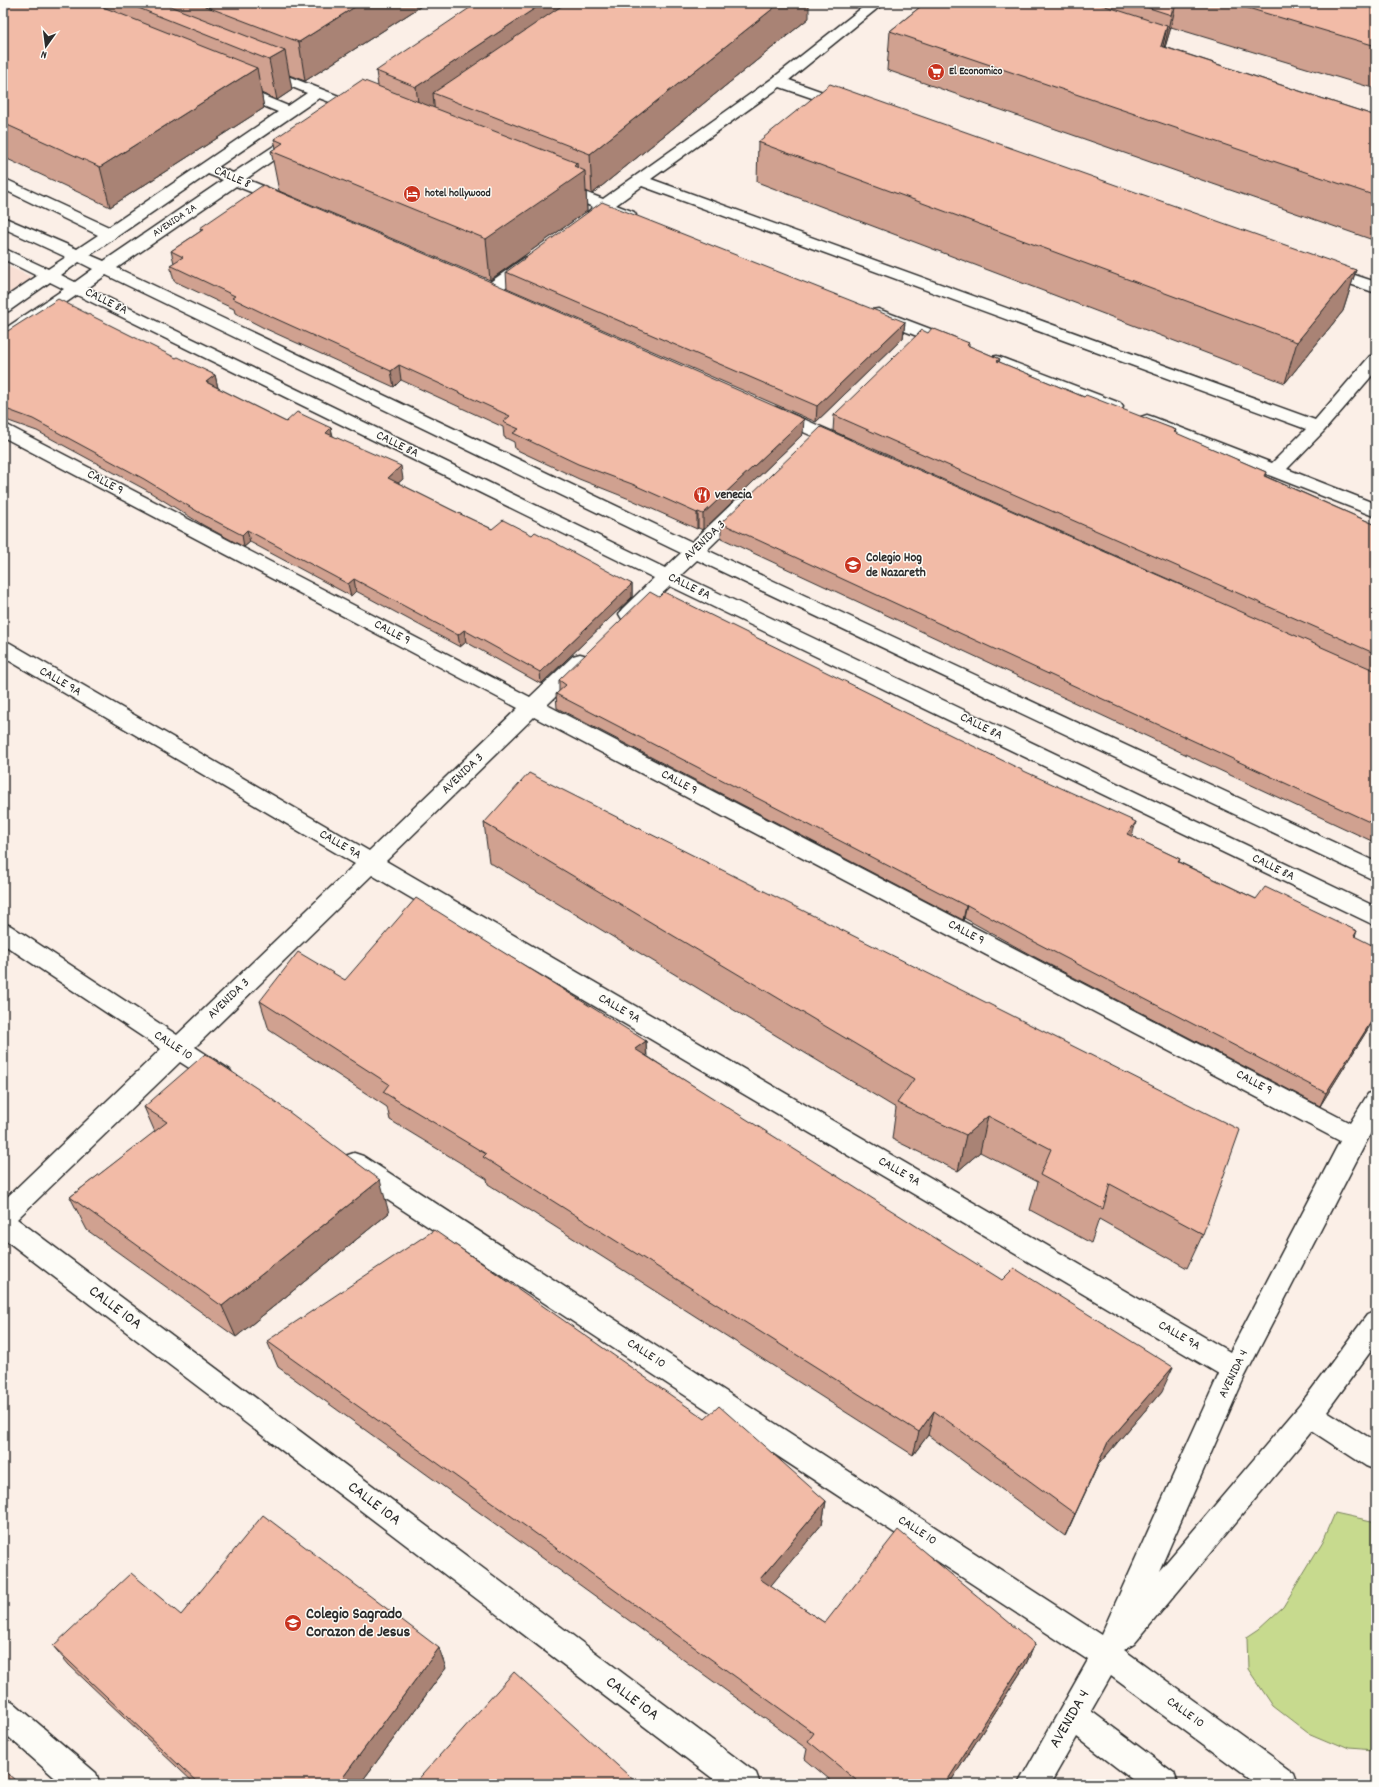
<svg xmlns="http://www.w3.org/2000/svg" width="1379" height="1787" viewBox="0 0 1379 1787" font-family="Dekko,sans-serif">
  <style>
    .built { fill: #f8dfd4 }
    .green { fill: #c7da8e; stroke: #79825c }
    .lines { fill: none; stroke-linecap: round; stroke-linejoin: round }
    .minor-casing { stroke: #2b2b2b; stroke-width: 3 }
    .minor { fill: #fdfcf7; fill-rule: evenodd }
    .wall { fill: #d0a190; stroke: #2b2b2b }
    .shaded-wall { fill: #a98375; stroke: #2b2b2b }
    .building { fill: #f2bba7; stroke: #2b2b2b }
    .labels { text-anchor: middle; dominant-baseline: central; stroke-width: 3; stroke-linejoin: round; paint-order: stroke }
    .far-poi-label { font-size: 11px; font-weight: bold; fill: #2b2b2b; stroke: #fdfcf7; text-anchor: start }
    .far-street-label { font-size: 11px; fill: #2b2b2b; stroke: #fdfcf7 }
    .street-label { font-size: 13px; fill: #2b2b2b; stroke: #fdfcf7 }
    .poi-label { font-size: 13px; font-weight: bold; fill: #2b2b2b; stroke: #fdfcf7; text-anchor: start }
    .near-street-label { font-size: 16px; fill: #2b2b2b; stroke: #fdfcf7 }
    .near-poi-label { font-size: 16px; font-weight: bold; fill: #2b2b2b; stroke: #fdfcf7; text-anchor: start }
  </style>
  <rect width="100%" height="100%" fill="#fbefe7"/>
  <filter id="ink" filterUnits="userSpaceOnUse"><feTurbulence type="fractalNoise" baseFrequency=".025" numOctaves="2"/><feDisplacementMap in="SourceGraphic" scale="8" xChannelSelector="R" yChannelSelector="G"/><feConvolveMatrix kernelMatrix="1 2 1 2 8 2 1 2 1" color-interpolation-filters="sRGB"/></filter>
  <g filter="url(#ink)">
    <path class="built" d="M3,264L36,279L3,300Z"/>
    <path class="green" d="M1335,1513L1376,1522V1752L1348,1750L1308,1733L1273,1706L1248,1669L1247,1637L1259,1629L1283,1607L1323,1541Z"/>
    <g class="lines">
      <g class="minor-casing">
        <g id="minor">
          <path d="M868,3H884L789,80L851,102L853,105L851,108H841L780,87L651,179L1315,420L1370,356L1376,355V371L1324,431L1287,469L1376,504V517L1141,425L1138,421L1141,417L1147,415L1153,417L1272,463L1306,429L642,186L616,205L634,212L636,215L634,218L628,220L606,212L596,217L590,215L588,212L593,207L552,190L550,187L552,184L558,182L603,199L773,78Z"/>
          <path d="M262,66L367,107L369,110L367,113L362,114L319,98L218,167L233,173L292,134H302L305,137L302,140L246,179L290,197L292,200L290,203H278L236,186L117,268L692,542L736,500L743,498L750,500L752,504L750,508L707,550L1376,862V881L697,560L681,575L1376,907V926L670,586L636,619L629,621L622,619L619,614L622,609L654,578L77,295L9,342L3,343V330L64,289L50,282L9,311L3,312V299L37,276L3,259V248L48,269L66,257L3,228V217L77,249L98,235L3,189V178L109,227L278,112L230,92L228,89L230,86H240L288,106L307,93L257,73L255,70L257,67ZM208,174L223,180L104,261L90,255ZM79,262L93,269L75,282L61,275ZM106,275L681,553L665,568L88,288Z"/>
          <path d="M530,256L536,258L538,261L536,264L498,293L492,294L486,293L484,289L486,285L524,258Z"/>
          <path d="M1324,265L1376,282V293L1318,273L1316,270L1318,267Z"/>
          <path d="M878,309L954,338L957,342L954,346L948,347L942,346L872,318L870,314L872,310Z"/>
          <path d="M997,356L1120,403L1123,407L1120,411L1114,413L1108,411L991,365L988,361L991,357Z"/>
          <path d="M776,407L849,439L852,443L849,447L843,449L837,447L770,417L767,413L770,409Z"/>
          <path d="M3,424L9,426L530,697L573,656L580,654L587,656L590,661L587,666L547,705L1350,1123L1368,1094L1376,1091V1123L1244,1378L1159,1571L1300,1405L1367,1315L1376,1311V1344L1327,1411L1376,1442V1470L1366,1466L1312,1431L1134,1644L1124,1650L1293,1773L1297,1784H1257L1111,1676L1091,1711L1174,1773L1178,1784H1138L1077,1737L1050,1784H1018L1088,1660L345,1172L342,1164L345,1156L354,1153L363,1156L1101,1635L1219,1374L372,875L195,1047L230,1070L234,1077L230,1084L222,1087L214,1084L180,1062L17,1219L756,1773L760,1784H720L3,1238V1201L161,1049L3,944V923L11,926L177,1035L355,864L3,657V641L10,643L369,851L518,708L3,437ZM534,717L1340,1141L1230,1352L386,861Z"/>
          <path d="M3,1697L13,1702L96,1773L100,1784H62L3,1732Z"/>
        </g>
      </g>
      <use href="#minor" class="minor"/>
    </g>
    <g class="wall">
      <path d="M3,3H426L305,81L289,75L292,90L277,100L261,93L264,108L110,207L3,157Z"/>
      <path d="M925,3H1376V89L1171,27L1165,47L1376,116V241L887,70L890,31Z"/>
      <path d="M809,18L592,194L586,191L587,211L490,280L279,191L271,151L276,148L274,139L378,86L376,71Z"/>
      <path d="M758,142L1356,270L1343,311L1285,383L757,182Z"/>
      <path d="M200,228L803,434L703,530L698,528L697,529L632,500L579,479L515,449L514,442L504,437L503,427L401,380L394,387L264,328L235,313L234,309L174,281L170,265L174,263L171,251L201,231Z"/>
      <path d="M506,272L905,322L903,338L816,422L507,288Z"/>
      <path d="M928,333L969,343V346L1000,359L999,362L1084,397L1176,430L1175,433L1266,472L1265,476L1376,525V843L721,538V523L1184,586L833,431L834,415Z"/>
      <path d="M3,334L176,358L215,375L218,388L286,422L331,428L333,436L403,479L398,483L454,511L492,529L632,584V597L541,684L466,642L460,647L356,591L351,596L250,542L244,547L203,525L148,491L37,431L3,419Z"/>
      <path d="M659,597L891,704V706L1131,836L1180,859L1179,862L1256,899L1357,931L1355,937L1376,1016L1320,1106L1029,954L964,918L963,920L557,708L556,694L559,691V680Z"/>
      <path d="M484,823L1203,1234L1187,1268L1099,1219L1091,1243L1030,1210L1038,1182L980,1152L958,1171L892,1139L896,1108L489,862Z"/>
      <path d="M345,980L646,1041L647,1056L1162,1391L1098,1465L1065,1536L928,1435L913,1455L488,1184L487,1179L390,1120L387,1107L269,1030L260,1001Z"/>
      <path d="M144,1107L389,1213L236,1337L87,1230L70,1197L155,1132Z"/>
      <path d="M267,1341L705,1419L826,1501L822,1524L770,1586L825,1623L1035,1644L1026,1664L949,1784H835L805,1759L807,1749L278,1367Z"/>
      <path d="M53,1646L446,1668L360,1784H195L69,1665Z"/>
    </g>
    <g class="shaded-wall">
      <path d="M361,3H426L305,81L299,42Z"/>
      <path d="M543,3H603L433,93L435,116L421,126L416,87Z"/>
      <path d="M780,3H809V18L592,194L590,154Z"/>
      <path d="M1174,3H1176L1171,27L1163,54L1171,15Z"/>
      <path d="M1167,26L1159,66L1161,46Z"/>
      <path d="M285,51L292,90L277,100L269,60Z"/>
      <path d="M257,68L264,108L110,207L100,167Z"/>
      <path d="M577,163L578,175L585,171L587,211L490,280L486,239Z"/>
      <path d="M1356,270L1343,311L1285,383L1297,342Z"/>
      <path d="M905,322L903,338L816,422L817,406Z"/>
      <path d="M399,365L401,380L394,387L391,371Z"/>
      <path d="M215,375L218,388L206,382Z"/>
      <path d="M804,419L803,434L703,530V514Z"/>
      <path d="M331,428L333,440L326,433Z"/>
      <path d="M401,466L403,479L390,490L388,478Z"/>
      <path d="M698,512V528L697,529V513Z"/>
      <path d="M247,530L250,542L244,547L242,535Z"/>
      <path d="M354,579L356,591L351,596L348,584Z"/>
      <path d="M632,584V597L541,684L540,672Z"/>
      <path d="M464,630L466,642L460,647L458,635Z"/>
      <path d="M1136,822L1132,836L1123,848L1127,834Z"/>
      <path d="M967,905L964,918L963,920L966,906Z"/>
      <path d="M1376,1014V1016L1320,1106L1326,1093Z"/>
      <path d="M646,1041L647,1069L635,1049Z"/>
      <path d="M988,1116L980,1152L958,1171L966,1135Z"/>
      <path d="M380,1180L389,1213L236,1337L222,1306Z"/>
      <path d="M1173,1367L1162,1391L1098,1465L1065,1536L1108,1442Z"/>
      <path d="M934,1411L928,1435L913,1455L919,1432Z"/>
      <path d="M826,1501L822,1524L758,1601L760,1579Z"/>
      <path d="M1035,1644L1026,1664L949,1784H945Z"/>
      <path d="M439,1648L446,1668L360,1784H338Z"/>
    </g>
    <g class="building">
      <path d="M3,3H93L257,68L100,167L3,123Z"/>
      <path d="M126,3H162L285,51L269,60Z"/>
      <path d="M197,3H361L299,42Z"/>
      <path d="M477,3H543L416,87L376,71Z"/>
      <path d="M566,3H780L590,154L433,93Z"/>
      <path d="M925,3H1096L1167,26L1161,46L1376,116V196L890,31Z"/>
      <path d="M1134,3H1174L1171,15Z"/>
      <path d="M1231,3H1376V46Z"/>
      <path d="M362,80L577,163L574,166L585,171L486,239L271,151L283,143L274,139Z"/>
      <path d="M830,84L1356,270L1297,342L758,142Z"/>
      <path d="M263,185L484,279L804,419L703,514L698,512L697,513L632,484L578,464L513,433L519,429L503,422L510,416L399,365L391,371L261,312L232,298L235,296L170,265L183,257L171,251L204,229L200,228Z"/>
      <path d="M602,202L905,322L817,406L506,272Z"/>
      <path d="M58,299L176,358L178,357L215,375L206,382L286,422L297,412L331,428L326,433L401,466L388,478L454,511L492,529L503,520L532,535L535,532L632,584L540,672L464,630L458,635L354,579L348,584L247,530L242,535L200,513L144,479L33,419L3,408V334Z"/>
      <path d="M932,328L969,343L967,345L1000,359L997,361L1084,397L1086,395L1176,430L1174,432L1266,472L1264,476L1376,525V654L834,415L922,330L928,333Z"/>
      <path d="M821,427L1376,671V825L721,523Z"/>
      <path d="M650,592L659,597L664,592L891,704L890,705L1026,772L1136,822L1127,834L1180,859L1178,862L1256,899L1265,887L1357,931L1354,936L1376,947V1014L1326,1093L1033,941L967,905L966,906L556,694L566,685L559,680Z"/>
      <path d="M529,773L1240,1130L1203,1234L1110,1184L1103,1209L1040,1175L1051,1149L988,1116L966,1135L897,1103L914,1079L484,823Z"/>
      <path d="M416,898L646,1041L635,1049L1002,1280L1014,1268L1173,1367L1108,1442L1075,1514L934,1411L919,1432L483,1157L486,1154L383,1092L389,1084L260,1001L298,952L345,980Z"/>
      <path d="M205,1054L261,1091L380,1180L222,1306L70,1197L167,1122L144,1107Z"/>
      <path d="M434,1230L705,1419L719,1406L826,1501L760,1579L825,1623L898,1530L1035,1644L945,1784H861L808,1741L814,1733L267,1341Z"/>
      <path d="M263,1515L439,1648L338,1784H199L53,1646L131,1573L181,1615Z"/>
      <path d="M514,1672L638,1784H414Z"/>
      <path d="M3,1770L20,1784H3Z"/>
    </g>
  </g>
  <defs>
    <g id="supermarket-disc" transform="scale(0.9)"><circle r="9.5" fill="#c8321e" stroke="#fdfcf7"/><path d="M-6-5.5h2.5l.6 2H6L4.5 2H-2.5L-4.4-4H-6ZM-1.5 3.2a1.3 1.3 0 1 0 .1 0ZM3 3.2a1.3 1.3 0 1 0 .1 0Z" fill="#fff"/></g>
    <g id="hotel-disc" transform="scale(0.9)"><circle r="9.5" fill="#c8321e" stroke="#fdfcf7"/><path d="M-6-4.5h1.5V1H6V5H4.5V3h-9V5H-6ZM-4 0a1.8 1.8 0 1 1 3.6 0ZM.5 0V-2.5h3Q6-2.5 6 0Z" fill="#fff"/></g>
    <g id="restaurant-disc" transform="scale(0.9)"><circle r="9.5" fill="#c8321e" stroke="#fdfcf7"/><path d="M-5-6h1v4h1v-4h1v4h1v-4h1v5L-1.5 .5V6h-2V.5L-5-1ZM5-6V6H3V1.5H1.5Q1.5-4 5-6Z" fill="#fff"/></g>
    <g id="school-disc" transform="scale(0.9)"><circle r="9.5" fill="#c8321e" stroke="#fdfcf7"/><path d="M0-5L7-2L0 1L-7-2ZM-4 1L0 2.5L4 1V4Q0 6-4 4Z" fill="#fff"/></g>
  </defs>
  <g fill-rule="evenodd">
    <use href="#supermarket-disc" x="936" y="72"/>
    <use href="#hotel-disc" x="412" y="194"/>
    <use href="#restaurant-disc" x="702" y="495"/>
    <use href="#school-disc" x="853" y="565"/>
    <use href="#school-disc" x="293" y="1623"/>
  </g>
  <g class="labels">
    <g class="far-poi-label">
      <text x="949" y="72">El Economico</text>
      <text x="425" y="194">hotel hollywood</text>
    </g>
    <g class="far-street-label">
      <text transform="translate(175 221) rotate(-34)">AVENIDA 2A</text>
    </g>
    <g class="street-label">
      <text transform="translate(232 178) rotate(23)">CALLE 8</text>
      <text transform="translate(106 302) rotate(26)">CALLE 8A</text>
      <text transform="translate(397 445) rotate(26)">CALLE 8A</text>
      <text transform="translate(105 483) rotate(28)">CALLE 9</text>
      <text transform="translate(705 541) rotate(-44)">AVENIDA 3</text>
      <text transform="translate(689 587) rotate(26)">CALLE 8A</text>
      <text transform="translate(392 633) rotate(28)">CALLE 9</text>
      <text transform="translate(60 682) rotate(30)">CALLE 9A</text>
      <text transform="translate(981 727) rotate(26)">CALLE 8A</text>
      <text transform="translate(463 774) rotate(-44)">AVENIDA 3</text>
      <text transform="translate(679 783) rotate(28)">CALLE 9</text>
      <text transform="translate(340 845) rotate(30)">CALLE 9A</text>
      <text transform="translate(1273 868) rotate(26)">CALLE 8A</text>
      <text transform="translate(966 933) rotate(28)">CALLE 9</text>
      <text transform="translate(229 999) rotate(-44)">AVENIDA 3</text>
      <text transform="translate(619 1009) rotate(30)">CALLE 9A</text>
      <text transform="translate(173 1046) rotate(33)">CALLE 10</text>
      <text transform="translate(1254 1083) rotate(28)">CALLE 9</text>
      <text transform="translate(899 1172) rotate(30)">CALLE 9A</text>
      <text transform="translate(1179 1336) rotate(30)">CALLE 9A</text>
      <text transform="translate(646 1354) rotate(33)">CALLE 10</text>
      <text transform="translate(1234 1374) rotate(-64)">AVENIDA 4</text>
      <text transform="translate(917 1531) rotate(33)">CALLE 10</text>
      <text transform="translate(1185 1713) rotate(36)">CALLE 10</text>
    </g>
    <g class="poi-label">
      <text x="715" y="495">venecia</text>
      <text x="866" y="558">Colegio Hog<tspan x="866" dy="15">de Nazareth</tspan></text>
    </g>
    <g class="near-street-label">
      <text transform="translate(115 1308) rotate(37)">CALLE 10A</text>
      <text transform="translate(374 1504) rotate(37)">CALLE 10A</text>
      <text transform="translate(632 1699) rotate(37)">CALLE 10A</text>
      <text transform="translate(1070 1719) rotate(-60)">AVENIDA 4</text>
    </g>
    <g class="near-poi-label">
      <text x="306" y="1614">Colegio Sagrado<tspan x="306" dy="18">Corazon de Jesus</tspan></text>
    </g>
  </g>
  <rect width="1379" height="1787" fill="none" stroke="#fdfcf7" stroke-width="16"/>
  <rect x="8" y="8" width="1363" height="1771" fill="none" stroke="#2b2b2b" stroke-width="1.5" filter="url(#ink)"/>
  <g transform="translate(46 46) rotate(194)" stroke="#fdfcf7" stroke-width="3" paint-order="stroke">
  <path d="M0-3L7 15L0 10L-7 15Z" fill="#2b2b2b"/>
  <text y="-6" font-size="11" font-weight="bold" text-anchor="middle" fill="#2b2b2b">N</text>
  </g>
</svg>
